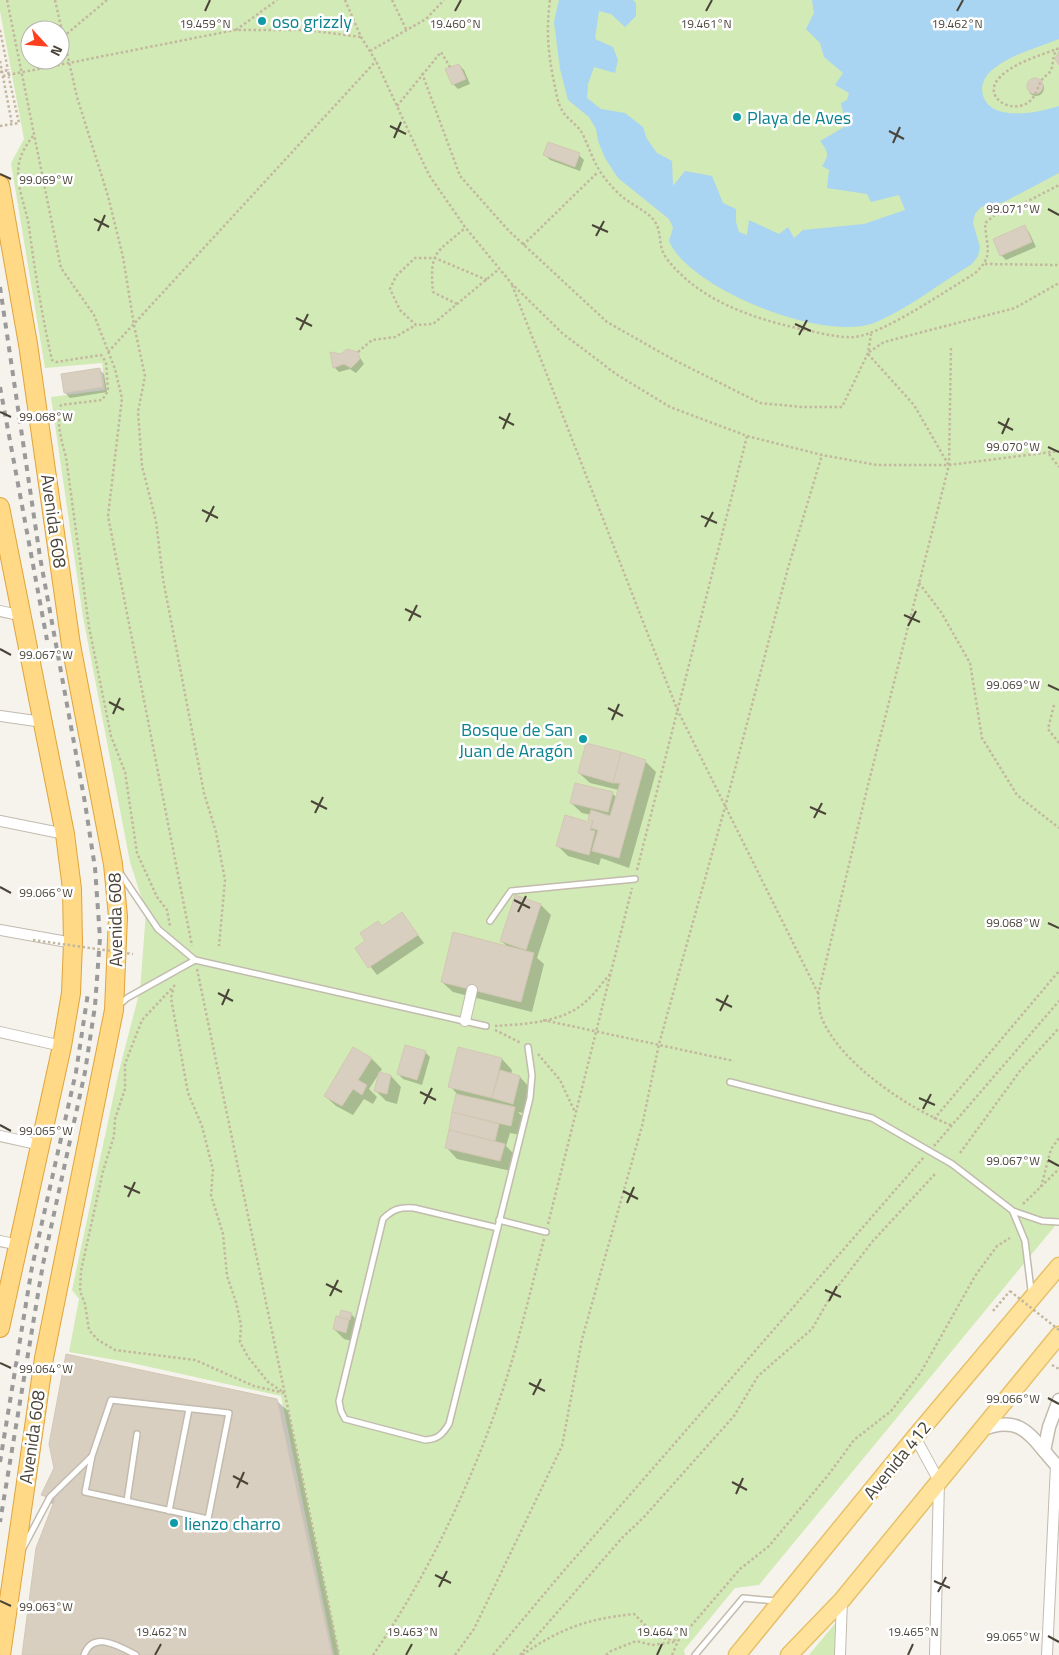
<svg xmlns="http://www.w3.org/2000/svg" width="1059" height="1655" viewBox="0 0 1059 1655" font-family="'Titillium Web',sans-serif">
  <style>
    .green { fill: #d2eab5; fill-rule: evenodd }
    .water { fill: #a9d4f2 }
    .shadow { fill: #0003 }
    .building { fill: #d8cfc1; stroke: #d3c7b4 }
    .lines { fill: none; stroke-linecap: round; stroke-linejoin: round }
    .service-casing { stroke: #c2bbae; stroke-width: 8 }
    .minor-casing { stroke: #c2bbae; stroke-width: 12 }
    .tertiary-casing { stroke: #c2bbae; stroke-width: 15 }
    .primary-casing { stroke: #e6c16a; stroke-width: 19 }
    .trunk-casing { stroke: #e0a43c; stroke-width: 20 }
    .path { stroke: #c4b79f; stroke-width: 2.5; stroke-dasharray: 2.5 2.5; stroke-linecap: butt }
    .service { stroke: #fff; stroke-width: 5 }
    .minor { stroke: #fff; stroke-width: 10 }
    .tertiary { stroke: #fff; stroke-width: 12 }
    .primary { stroke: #ffe39c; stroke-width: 16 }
    .trunk { stroke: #ffd985; stroke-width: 18 }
    .rail { stroke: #9a9a9a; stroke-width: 4; stroke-dasharray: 6 6; stroke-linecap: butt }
    .path-bridge { stroke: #c4b79f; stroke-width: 2.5; stroke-dasharray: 2.5 2.5; stroke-linecap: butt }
    .ticks { fill: none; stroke: #4b4439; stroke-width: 2 }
    .culture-dot { fill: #0f9aa8; stroke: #fff; stroke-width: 2 }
    .labels { text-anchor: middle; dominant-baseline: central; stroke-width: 5; stroke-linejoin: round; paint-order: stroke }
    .culture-label { font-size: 18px; fill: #0d838f; stroke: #fff; text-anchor: start }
    .street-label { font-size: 18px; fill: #4b4439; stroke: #fff }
    .ticks-label { font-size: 12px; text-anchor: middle; fill: #4b4439; stroke: #fff; stroke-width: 5; stroke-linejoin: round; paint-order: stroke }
  </style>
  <rect width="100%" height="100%" fill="#f6f3ec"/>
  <g class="green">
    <path d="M0,0H1059V1221L759,1585L735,1588L684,1650L685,1655H334L281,1396L127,1362L69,1352L79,1299L72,1290L118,1075L140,990L146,912L130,862L83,617L51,397L105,390L102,363L45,368L11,163L24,139L0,11ZM30,30H60V60H30Z"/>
    <path d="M838,1620L837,1655H809Z"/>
  </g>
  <path class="water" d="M559,0H633L636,3V16L625,27L611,14L599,11L595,39L613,47L618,60L615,73L594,67L588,84L587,98L601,109L625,113L643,127L647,139L657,153L672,161L673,186L685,171L712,176L723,203L736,209V222L739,232L747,235L749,220L779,234L788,227L794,238L803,230L864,224L905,210L899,195L871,202L867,194L827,188L829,170L822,166C830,155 828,151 820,141L846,126L841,103L847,100L849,93L835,85L843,73L824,57L820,43L806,29L814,13L812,0H1059V39C1037,48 1011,54 992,70C986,75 982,82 982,90C985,124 1038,113 1059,106V173L1004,202L981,207L975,214L973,223L980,247L978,256L972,264C940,283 908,309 874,323C825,342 690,290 669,241L673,228L669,219L618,178L605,158L598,141L596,129L589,117L568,100L560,69L554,22Z"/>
  <g class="shadow">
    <path d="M459,65L464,70L470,84L458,89L453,84Z"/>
    <circle cx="1036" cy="88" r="8"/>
    <path d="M545,155H579L584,160L580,171L550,160Z"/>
    <path d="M1024,227L1029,232L1036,247L1006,260L1001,255Z"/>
    <path d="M357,353L364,364L356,373L350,369L339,372L334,367L341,355Z"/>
    <path d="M99,369L104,374L107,392L70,398L65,393Z"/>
    <path d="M645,761L656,772L629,868L601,858L599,865L568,856L558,846L566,817L595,825L590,820L591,815L582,813L571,803L612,793L617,798L619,790L590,783L579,773Z"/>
    <path d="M541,905L551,915L537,958L544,964L532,1012L453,992L442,982L508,947L501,941Z"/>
    <path d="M402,914L424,943L377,975L356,948Z"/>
    <path d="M459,1048L502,1059L512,1070L511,1075L520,1077L530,1088L523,1113L518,1112L525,1119L521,1135L510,1133L506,1146L515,1155L511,1171L457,1159L447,1148L458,1095L450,1086Z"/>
    <path d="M354,1049L372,1059L382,1069L369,1089L377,1097L373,1104L364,1099L353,1115L336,1106L325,1096Z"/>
    <path d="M425,1052L430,1057L422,1085L403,1079L398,1074Z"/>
    <path d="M391,1076L401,1087L397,1104L386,1101L376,1091Z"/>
    <path d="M342,1312L352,1315L362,1325L356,1342L344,1339L334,1329Z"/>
    <path d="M277,1401L288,1411L339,1655H23L54,1506L43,1495Z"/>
  </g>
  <g class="building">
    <path d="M1059,51V65L1055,59Z"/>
    <path d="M459,64L466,79L452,85L445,69Z"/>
    <circle cx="1035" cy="86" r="8"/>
    <path d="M548,142L580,153L575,167L543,155Z"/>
    <path d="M1025,225L1032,242L1000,256L993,239Z"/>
    <path d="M347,349L358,352L360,359L351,368L344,364L333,368L330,352L341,354Z"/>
    <path d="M100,368L103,387L64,393L61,374Z"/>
    <path d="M586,743L621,752L613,783L578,773Z"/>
    <path d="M621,752L646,760L619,858L592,851L598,830L591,828L593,821L588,820L591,810L610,816L620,783H613Z"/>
    <path d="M575,783L613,792L608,812L570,803Z"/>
    <path d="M565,815L592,823L590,830L595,831L589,855L556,846Z"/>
    <path d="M515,895L541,904L526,950L500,941Z"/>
    <path d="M402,912L418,935L368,968L355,948L365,941L360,933L378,921L382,926Z"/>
    <path d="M453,932L534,953L521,1002L441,982Z"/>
    <path d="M405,1045L426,1051L417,1080L397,1074Z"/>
    <path d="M353,1047L372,1058L358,1080L367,1085L362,1095L353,1089L342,1106L324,1096Z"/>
    <path d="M458,1047L502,1058L492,1098L448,1087Z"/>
    <path d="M500,1070L520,1076L513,1104L492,1098Z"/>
    <path d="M379,1072L391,1075L387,1094L374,1091Z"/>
    <path d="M456,1094L515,1107L511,1126L452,1112Z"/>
    <path d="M452,1112L499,1124L495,1141L449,1130Z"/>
    <path d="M449,1130L505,1144L500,1161L445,1148Z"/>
    <path d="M341,1310L352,1313L350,1320L339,1317Z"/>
    <path d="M336,1316L349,1320L346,1333L333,1329Z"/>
    <path d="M66,1354L277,1399L332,1655H22L36,1548L55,1499L41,1495L54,1468L49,1444Z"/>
  </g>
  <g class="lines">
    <g class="service-casing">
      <g id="service">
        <path d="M120,873L158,929L195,960L486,1026"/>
        <path d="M490,921L511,891L635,879"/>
        <path d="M118,1006L127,998L195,960"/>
        <path d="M730,1082L872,1118L952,1164L1013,1211L1042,1221L1059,1222"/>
        <path d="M1013,1212L1025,1241L1031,1290"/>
        <path d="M499,1220L546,1232"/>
        <path d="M498,1228L414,1208C400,1207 393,1209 383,1219L339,1401L341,1411L345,1419L425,1440C438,1439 442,1435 449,1424L530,1098L532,1075L528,1047"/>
        <path d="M127,1501L137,1434"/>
        <path d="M169,1511L189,1409"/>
        <path d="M23,1548L50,1497L92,1456L111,1400L229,1413L208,1519L85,1492L92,1456"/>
        <path d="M84,1655C93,1630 119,1646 136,1655"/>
        <path d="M695,1655L743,1598L776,1601"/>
      </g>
    </g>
    <g class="minor-casing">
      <g id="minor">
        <path d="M0,611L23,616"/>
        <path d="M0,716L43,722"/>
        <path d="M0,821L65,834"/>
        <path d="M0,930L73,943"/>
        <path d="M465,1021L472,990"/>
        <path d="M0,1032L62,1046"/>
        <path d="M0,1136L41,1145"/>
        <path d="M0,1241L19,1245"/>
        <path d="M915,1437L939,1481L935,1655"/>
        <path d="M840,1655L842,1600"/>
        <path d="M1047,1655L1056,1465"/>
      </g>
    </g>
    <g class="tertiary-casing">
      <g id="tertiary">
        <path d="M981,1430C1024,1412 1032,1440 1059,1468"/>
        <path d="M1044,1451L1049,1427L1059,1400"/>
      </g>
    </g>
    <g class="primary-casing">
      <g id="primary">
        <path d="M737,1655L915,1437L1059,1266"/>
        <path d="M789,1655L842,1600L1059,1335"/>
      </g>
    </g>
    <g class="trunk-casing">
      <g id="trunk">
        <path d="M0,185L28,344L71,645L113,864L118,917L114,1010L44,1358L1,1655"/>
        <path d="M0,507L65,834L72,889L73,943L71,993L62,1046L0,1328"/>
      </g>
    </g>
    <g class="path">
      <path d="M7,0L61,268L94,315L115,369L122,398L108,516L192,946"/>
      <path d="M55,0L77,97L108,196L123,257L134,325L145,376L138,412L142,466L156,521L163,579L204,793L216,832L225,880L219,946"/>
      <path d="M345,0L361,37L376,61L429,175L465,227L512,284L562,333L616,374L670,407L747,436L822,455L877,465H949L1059,451"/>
      <path d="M392,0L406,29"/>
      <path d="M550,0C546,30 548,53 554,82C556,91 557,101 561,108C566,120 579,124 584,137C595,162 596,170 616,191C626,202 642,208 652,218C664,231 656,245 667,259C701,303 758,320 810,331C825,334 840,338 855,337C885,333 945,291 974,274C995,256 986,247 985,223L995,215L1007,212L1059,185"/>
      <path d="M0,30L8,70"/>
      <path d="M236,30L277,0"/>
      <path d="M63,37L107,0"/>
      <path d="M1058,48C1052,55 1054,62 1051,70C1050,73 1046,75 1043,78C1038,85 1036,96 1030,101C1013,116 980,97 1000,77C1015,62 1040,56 1059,48"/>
      <path d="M370,51L426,19L444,0"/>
      <path d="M0,61L12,124"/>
      <path d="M422,73L460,176L509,231L607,322L674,360L760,403L802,407H842L868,353L871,334"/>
      <path d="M3,76L235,30H307L361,37"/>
      <path d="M397,106L441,52L450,67"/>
      <path d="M0,126L19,123L9,78"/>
      <path d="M33,136C27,144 21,153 19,163C15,186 26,206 29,227C35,272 42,316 52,360L56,362L101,355L106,362L108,391L102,400L61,405C56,423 61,439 66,457L89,627L111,736L125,772L137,853L157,897L167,910L170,926"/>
      <path d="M523,245L598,172"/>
      <path d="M985,264L1059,265"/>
      <path d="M487,280L435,258H415L396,276L390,289L400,310L416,325L433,324L499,269"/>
      <path d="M512,285L677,709L818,993"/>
      <path d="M457,304L433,292C429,250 437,253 465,228"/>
      <path d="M951,348L949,465L867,789L818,995C819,1003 819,1013 823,1021C843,1065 909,1109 953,1126"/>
      <path d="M108,352L376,61"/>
      <path d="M358,352L372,340L395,337L416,325"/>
      <path d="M869,352L884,342L1015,308L1059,283"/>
      <path d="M868,354L914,405L948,464"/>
      <path d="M1049,454L1059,467"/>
      <path d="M919,583L941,612L970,663L982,738L1017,795L1059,828"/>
      <path d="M1054,705L1048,729L1059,743"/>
      <path d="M637,870L747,436"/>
      <path d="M197,969L339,1655"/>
      <path d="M175,985L142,1020L125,1064V1089L115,1119L114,1136L103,1171L81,1271L80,1291L85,1304L89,1330L98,1340L115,1350L195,1360L254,1386L284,1393"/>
      <path d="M173,990L171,998L188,1093L202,1126L213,1170L211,1195L223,1234L227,1276L236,1302L241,1325L240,1342L248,1357L268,1382L283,1392"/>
      <path d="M543,1020L734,1061"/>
      <path d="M495,1026C524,1024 561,1023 584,1003C594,995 602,983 610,974"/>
      <path d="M495,1030L521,1043"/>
      <path d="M538,1054L560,1080L575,1112"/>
      <path d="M934,1119L1059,971"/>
      <path d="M934,1146L1059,1001"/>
      <path d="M960,1153L1020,1071L1059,1028"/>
      <path d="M1041,1187L1051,1149L1059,1138"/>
      <path d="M1023,1204L1059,1169"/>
      <path d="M548,1224L632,888"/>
      <path d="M993,1311L1010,1291"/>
      <path d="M1052,1365L1059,1369"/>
      <path d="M373,1655C432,1570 481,1463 511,1364C523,1323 533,1281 544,1239"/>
      <path d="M455,1655L474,1629L562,1446L582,1339L642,1126L659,1044L725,807L788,568L822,455"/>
      <path d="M493,1655L561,1574L924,1157"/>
      <path d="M520,1655L622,1538L644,1517L734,1416L758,1376L812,1329L832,1294L872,1242L935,1174"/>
      <path d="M522,1655C561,1628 587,1619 634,1614L657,1637L678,1641"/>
      <path d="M606,1655L611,1651L636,1641L652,1645L674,1642"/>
      <path d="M672,1655L678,1641L740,1569L769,1546L829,1474L854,1440L891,1411L921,1372L975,1276L997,1246L1010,1238"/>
    </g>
    <use href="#service" class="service"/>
    <use href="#minor" class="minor"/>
    <use href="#tertiary" class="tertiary"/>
    <use href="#primary" class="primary"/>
    <use href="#trunk" class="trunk"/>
    <g class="rail">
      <path d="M0,287L40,557L85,803L95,868L100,938L95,1006L85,1072L43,1264L0,1522"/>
      <path d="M0,387L47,640"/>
      <path d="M0,1462L32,1267L76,1072L88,993"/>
    </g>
    <g class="path-bridge">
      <path d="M0,72L8,70L9,78"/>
      <path d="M33,940L133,954"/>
      <path d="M1010,1291L1059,1330"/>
    </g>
  </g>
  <path class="ticks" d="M205,11L210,0M455,11L461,0M706,11L712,0M957,11L963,0M390,126L406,134M889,131L904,139M394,138L401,122M893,143L900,127M0,174L11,179M1048,209L1059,215M94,219L109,227M592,225L608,232M98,231L105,215M596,236L604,221M296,318L312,326M795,324L811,331M300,330L308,314M799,335L807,320M0,412L11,417M499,417L514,425M998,422L1013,430M503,429L510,413M1002,434L1009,418M1048,447L1059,452M202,510L218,518M701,516L717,523M206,522L214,506M705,527L713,512M405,609L421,617M904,615L920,622M409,621L417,605M908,626L916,611M0,649L11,655M1048,685L1059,690M109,702L124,710M608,708L623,716M113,714L120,698M612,720L619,704M311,801L327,809M810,807L826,814M315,813L323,797M814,818L822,803M0,887L11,893M514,900L530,908M518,912L526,896M1048,923L1059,928M218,993L233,1001M716,999L732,1007M222,1005L229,989M720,1011L728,995M420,1092L436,1100M919,1098L935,1105M424,1104L432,1088M923,1109L931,1094M0,1125L11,1131M1048,1160L1059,1166M124,1186L140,1193M623,1191L638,1199M128,1197L135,1182M627,1203L634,1187M326,1284L342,1292M825,1290L841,1297M330,1296L338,1280M829,1301L837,1286M0,1363L11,1368M529,1383L545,1391M533,1395L541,1379M1048,1398L1059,1404M233,1476L248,1484M732,1482L747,1490M237,1488L244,1472M736,1494L743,1478M435,1575L451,1583M934,1581L950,1588M439,1587L447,1571M938,1592L946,1577M0,1601L11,1606M1048,1636L1059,1642M155,1655L161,1644M406,1655L412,1644M657,1655L662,1644M908,1655L913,1644"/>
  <g class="culture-dot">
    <circle cx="262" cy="21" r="5"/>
    <circle cx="737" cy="117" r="5"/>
    <circle cx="583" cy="739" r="5"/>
    <circle cx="174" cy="1523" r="5"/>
  </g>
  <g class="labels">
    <g class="culture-label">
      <text x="272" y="21">oso grizzly</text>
      <text x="747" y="117">Playa de Aves</text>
      <text x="573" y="729" text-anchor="end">Bosque de San<tspan x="573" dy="21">Juan de Aragón</tspan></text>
      <text x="184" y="1523">lienzo charro</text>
    </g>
    <g class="street-label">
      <text transform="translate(54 521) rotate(82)">Avenida 608</text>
      <text transform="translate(115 920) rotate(-91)">Avenida 608</text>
      <text transform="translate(32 1437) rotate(-82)">Avenida 608</text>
      <text transform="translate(897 1460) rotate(-51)">Avenida 412</text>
    </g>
  </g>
  <g class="ticks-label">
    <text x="706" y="28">19.461°N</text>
    <text x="205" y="28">19.459°N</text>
    <text x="455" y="28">19.460°N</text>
    <text x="957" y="28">19.462°N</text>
    <text x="46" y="184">99.069°W</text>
    <text x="1013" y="213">99.071°W</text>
    <text x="46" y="421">99.068°W</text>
    <text x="1013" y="451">99.070°W</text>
    <text x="46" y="659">99.067°W</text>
    <text x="1013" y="689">99.069°W</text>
    <text x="46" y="897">99.066°W</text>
    <text x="1013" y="927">99.068°W</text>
    <text x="46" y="1135">99.065°W</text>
    <text x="1013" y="1165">99.067°W</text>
    <text x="46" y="1373">99.064°W</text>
    <text x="1013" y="1403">99.066°W</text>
    <text x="46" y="1611">99.063°W</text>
    <text x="161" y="1636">19.462°N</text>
    <text x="412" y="1636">19.463°N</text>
    <text x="662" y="1636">19.464°N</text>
    <text x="913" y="1636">19.465°N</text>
    <text x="1013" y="1641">99.065°W</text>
  </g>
  <g transform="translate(45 45) rotate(116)"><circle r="24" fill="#ffffff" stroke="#b7b4b0"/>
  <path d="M0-4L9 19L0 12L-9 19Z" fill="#fc3f1d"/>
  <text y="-8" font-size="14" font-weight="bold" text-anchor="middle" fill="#4b4439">N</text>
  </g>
</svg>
